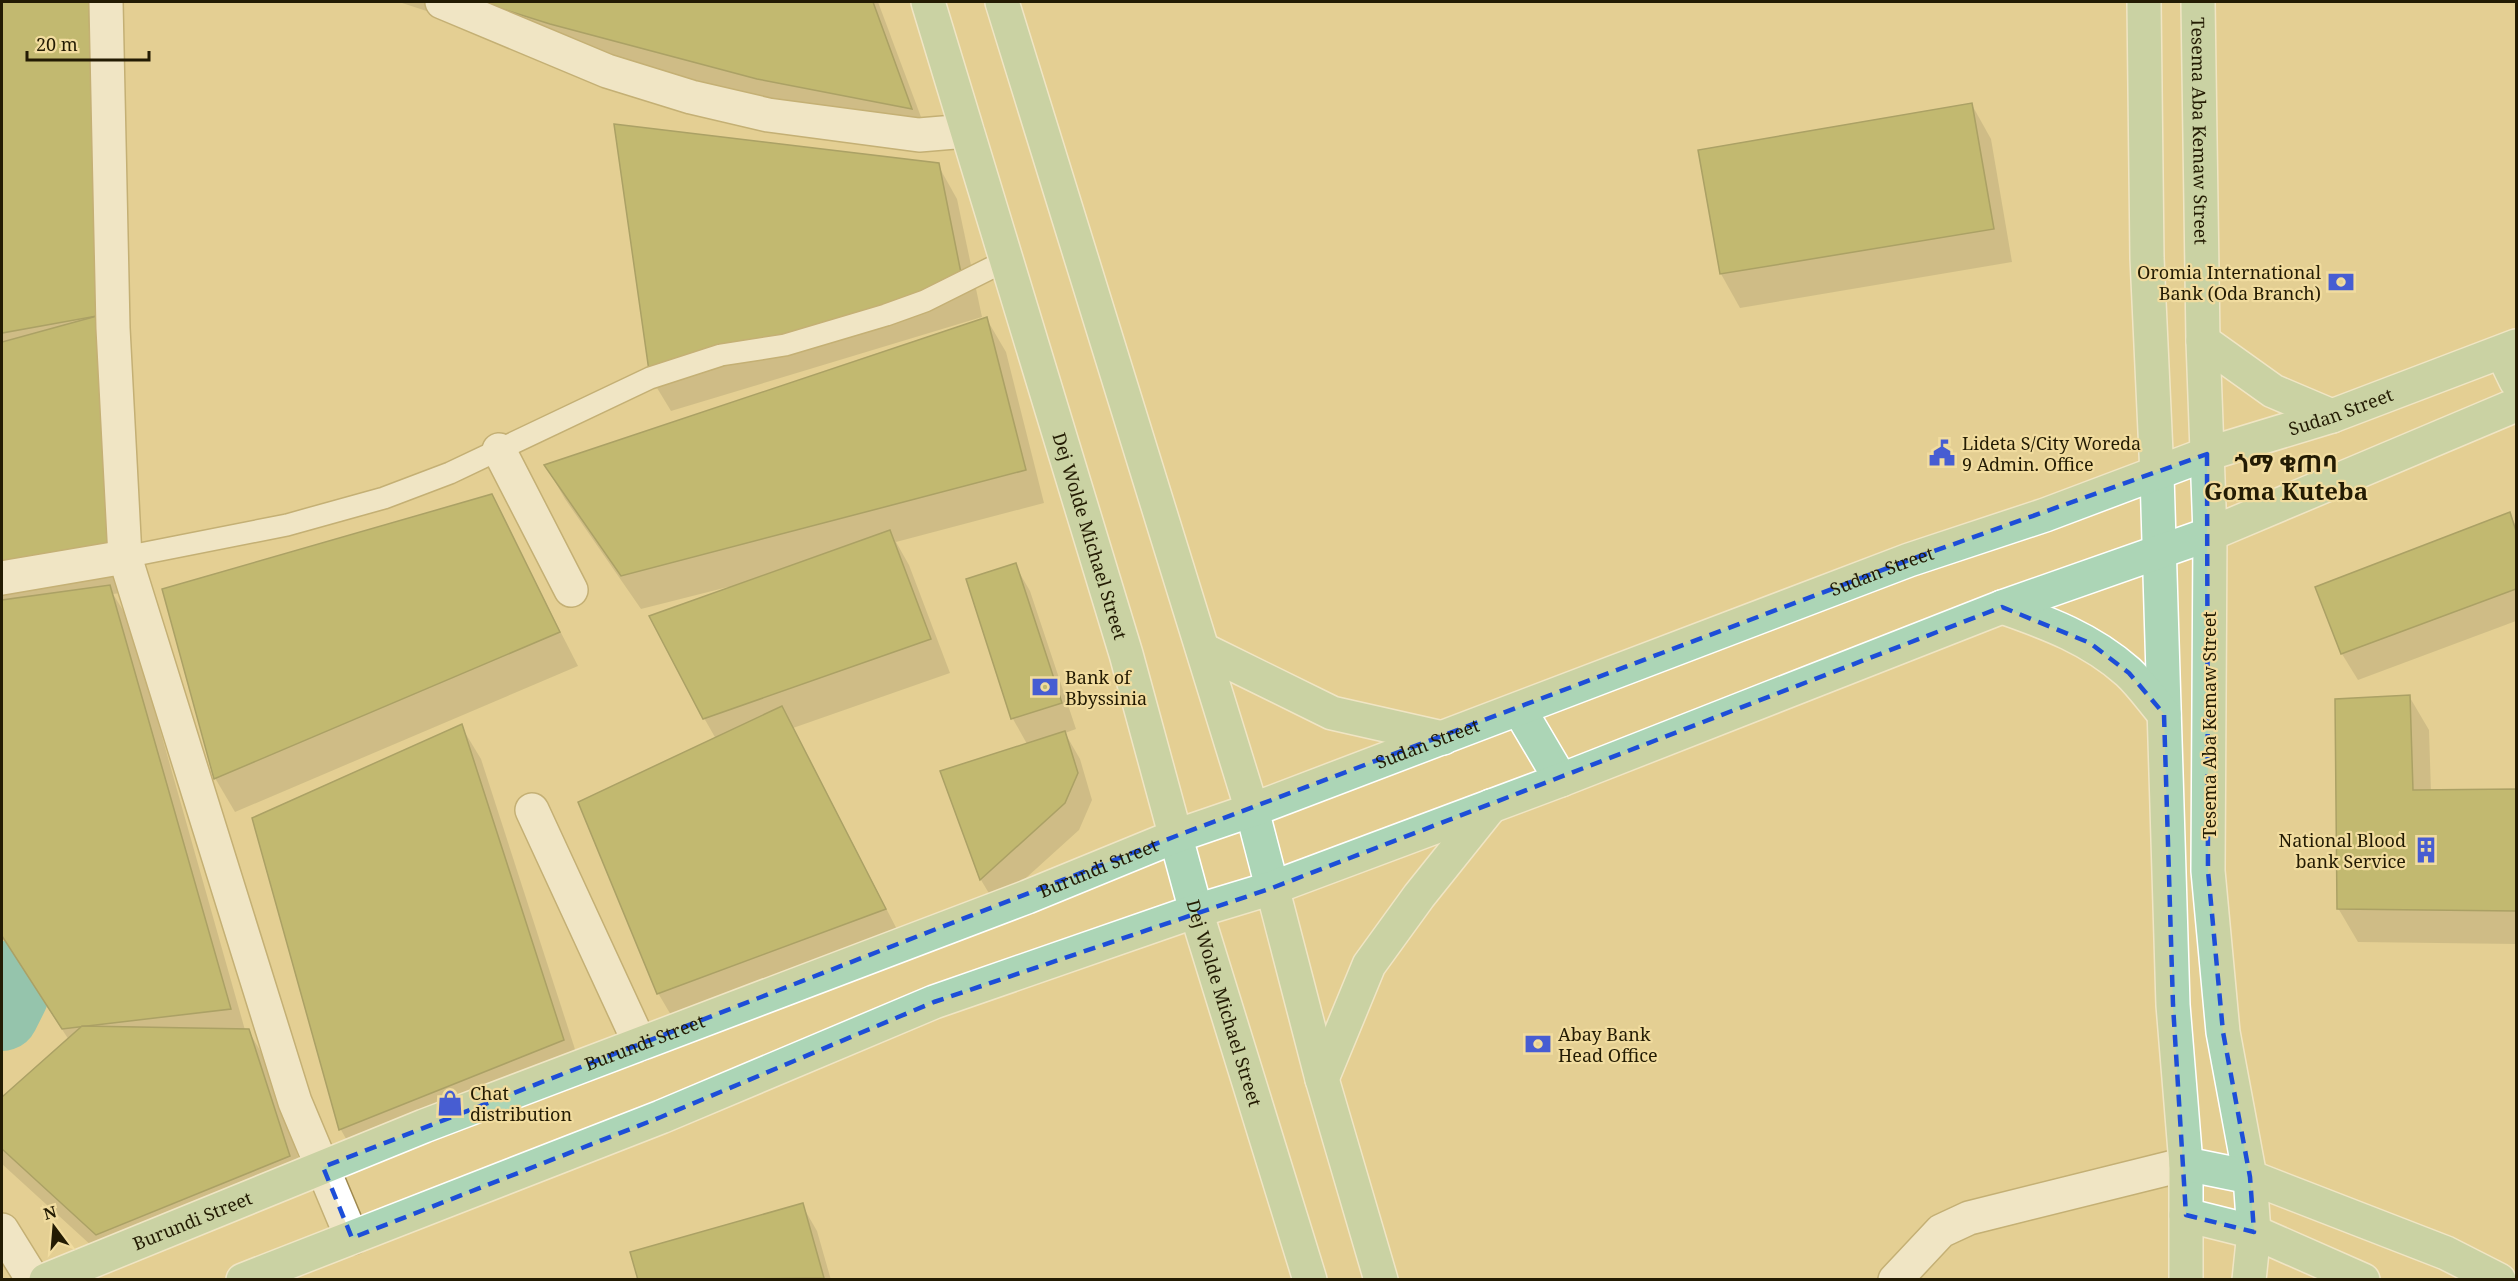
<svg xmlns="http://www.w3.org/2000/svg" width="2518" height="1281" viewBox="0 0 2518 1281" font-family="'Noto Serif','Noto Sans Ethiopic',serif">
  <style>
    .shadow { fill: #0003 }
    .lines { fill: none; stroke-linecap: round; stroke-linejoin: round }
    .river { stroke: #36b5ca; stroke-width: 74 }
    .building { fill: #9a9d46; stroke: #66682d; stroke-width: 1.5 }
    .lane-casing { stroke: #9e894f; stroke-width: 24 }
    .street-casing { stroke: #9e894f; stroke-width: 36 }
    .primary-casing { stroke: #fff; stroke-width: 36 }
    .lane { stroke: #fff; stroke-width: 21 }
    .street { stroke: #fff; stroke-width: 33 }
    .primary { stroke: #acd5b6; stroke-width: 33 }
    .marked { fill: none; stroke: #1d4ed8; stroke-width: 4.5; stroke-dasharray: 12 8; stroke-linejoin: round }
    .labels { text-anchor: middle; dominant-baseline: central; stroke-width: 4.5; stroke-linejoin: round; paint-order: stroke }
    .street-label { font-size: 18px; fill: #231b03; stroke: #f1dc9f }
    .poi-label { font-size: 18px; fill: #231b03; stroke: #f1dc9f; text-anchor: start }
    .district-label { font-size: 24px; font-weight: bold; fill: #231b03; stroke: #f1dc9f }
  </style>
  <rect width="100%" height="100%" fill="#e4cf93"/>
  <g class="shadow">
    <path d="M2,2H107L143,590L113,594L129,620L245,1030H248L268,1064L309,1190L116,1268L2,1164V1099L69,1040L2,938Z"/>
    <path d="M399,2H878L930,141L570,58Z"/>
    <path d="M1972,105L1991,139L2012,262L1740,308L1721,274Z"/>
    <path d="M938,165L957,199L982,317L671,411L651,378Z"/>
    <path d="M986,318L1006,352L1044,503L896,542L909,565L950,673L793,728L904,943L678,1027L658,993L716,739L704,718L728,589V587L641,609L565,499L546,466Z"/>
    <path d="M491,496L578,666L235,812L215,778Z"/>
    <path d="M2510,514L2516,526V621L2358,680L2342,654L2317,588Z"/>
    <path d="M1015,565L1030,591L1076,729L1065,733L1080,759L1092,800L1079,830L996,905L981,880L942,772L1027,744L1013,719L968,580Z"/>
    <path d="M2409,696L2429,730L2431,792L2516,791V944L2358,942L2338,908Z"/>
    <path d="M461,726L481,759L583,1074L360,1163L341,1130L253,818Z"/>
    <path d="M802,1205L817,1231L831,1280H639Z"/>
  </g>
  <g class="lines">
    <path class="river" d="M2,978L12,994L2,1014"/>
  </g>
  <g class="building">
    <path d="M2,2H89L97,316L2,333Z"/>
    <path d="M480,2H873L912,109L757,79L550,24Z"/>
    <path d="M1972,103L1994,229L1720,274L1698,150Z"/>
    <path d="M614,124L939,163L963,283L650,378Z"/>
    <path d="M97,316L125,557L2,572V342Z"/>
    <path d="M987,317L1026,470L621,576L544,465Z"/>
    <path d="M492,494L560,632L214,779L162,589Z"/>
    <path d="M2510,512L2516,531V589L2341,654L2315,587Z"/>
    <path d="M890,530L931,639L703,719L649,616Z"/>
    <path d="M1016,563L1062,703L1011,719L966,579Z"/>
    <path d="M110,585L231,1009L62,1029L2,936V600Z"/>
    <path d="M2410,695L2413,790L2516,789V911L2337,909L2335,699Z"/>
    <path d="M782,706L886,909L657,994L578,802Z"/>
    <path d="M462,724L564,1040L339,1130L252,818Z"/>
    <path d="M1065,731L1078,773L1065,803L980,880L940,771Z"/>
    <path d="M82,1026L249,1029L290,1156L96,1235L2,1149V1097Z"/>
    <path d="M803,1203L824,1278L638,1280L630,1252Z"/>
  </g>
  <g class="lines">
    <g class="lane-casing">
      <path id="lane" d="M125,557L287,525L384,498L450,473L650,378L721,355L785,345L886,315L925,301L1007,260"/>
    </g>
    <g class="street-casing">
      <g id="street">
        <path d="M106,2L113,328L125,557L295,1102L352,1238"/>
        <path d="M442,2L607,71L691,97L768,115L919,135L967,131"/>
        <path d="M499,450L571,590"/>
        <path d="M2,578L125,557"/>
        <path d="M532,810L640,1044"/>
        <path d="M2,1230L33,1280"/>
        <path d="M1895,1280L1941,1231L1969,1218L2186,1164"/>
      </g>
    </g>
    <g class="primary-casing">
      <g id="primary">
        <path id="s1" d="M928,2L1126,654L1196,911L1310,1280"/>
        <path d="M1002,2L1252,810L1322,1079L1381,1280"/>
        <path d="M2144,2L2147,258L2157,475L2173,1005L2186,1164V1280"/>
        <path id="s2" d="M2198,2L2203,341L2210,534L2208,871L2223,1032L2250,1177L2254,1232L2249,1280"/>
        <path d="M2203,341L2273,391L2332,416"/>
        <path d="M2502,352L2516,381"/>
        <path d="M2002,607C2048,623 2091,639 2128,672C2141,684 2152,700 2164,714"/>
        <path d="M1204,650L1332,713L1443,738"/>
        <path d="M1519,709L1561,780"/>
        <path d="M1322,1079L1369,965L1419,896L1491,806"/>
        <path d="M2186,1164L2250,1177L2446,1253L2499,1280"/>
        <path d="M2186,1215L2254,1232L2363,1280"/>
        <path id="s3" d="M46,1280L424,1126L1027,897L1176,836L1252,810L1909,560L2045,515L2207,454L2332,416L2516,346"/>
        <path d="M243,1280L661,1117L934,1002L1196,911L1272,888L1561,780L2002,607L2210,534L2516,405"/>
      </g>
    </g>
    <use href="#lane" class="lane"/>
    <use href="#street" class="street"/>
    <use href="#primary" class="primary"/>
  </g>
  <path d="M0 0H2518V1281H0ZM2207,454L2208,871L2223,1032L2250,1177L2254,1232L2186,1215L2173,1005L2164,714L2129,673L2090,643L2002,607L1272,888L934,1002L661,1117L352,1238L323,1167L1176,836L1909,560Z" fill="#e4cf93" fill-opacity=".55" fill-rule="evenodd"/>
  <path class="marked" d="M2207,454L2208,871L2223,1032L2250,1177L2254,1232L2186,1215L2173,1005L2164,714L2129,673L2090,643L2002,607L1272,888L934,1002L661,1117L352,1238L323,1167L1176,836L1909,560Z"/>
  <defs>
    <g id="bank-bare" transform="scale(2.07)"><path d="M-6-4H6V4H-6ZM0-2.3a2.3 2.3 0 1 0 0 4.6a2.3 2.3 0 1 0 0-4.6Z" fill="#475dd2" stroke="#f1dc9f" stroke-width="2.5" paint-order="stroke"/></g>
    <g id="civic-bare" transform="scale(2.07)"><path d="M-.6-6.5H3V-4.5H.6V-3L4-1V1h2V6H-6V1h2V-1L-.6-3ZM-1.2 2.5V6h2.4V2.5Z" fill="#475dd2" stroke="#f1dc9f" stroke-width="2.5" paint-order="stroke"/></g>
    <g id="building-bare" transform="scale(2.07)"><path d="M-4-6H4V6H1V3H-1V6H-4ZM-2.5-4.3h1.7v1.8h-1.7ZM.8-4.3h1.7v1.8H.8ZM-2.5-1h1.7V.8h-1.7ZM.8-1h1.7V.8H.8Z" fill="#475dd2" stroke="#f1dc9f" stroke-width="2.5" paint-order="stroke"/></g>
    <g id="shop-bare" transform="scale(2.07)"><path d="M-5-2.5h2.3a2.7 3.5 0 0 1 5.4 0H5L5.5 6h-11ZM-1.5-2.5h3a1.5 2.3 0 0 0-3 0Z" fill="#475dd2" stroke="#f1dc9f" stroke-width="2.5" paint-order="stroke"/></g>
  </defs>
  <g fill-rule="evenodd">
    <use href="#bank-bare" x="2341" y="282"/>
    <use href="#civic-bare" x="1942" y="453"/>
    <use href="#bank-bare" x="1045" y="687"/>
    <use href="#building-bare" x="2426" y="850"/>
    <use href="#bank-bare" x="1538" y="1044"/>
    <use href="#shop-bare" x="450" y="1103"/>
  </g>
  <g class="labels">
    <g class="street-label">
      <text stroke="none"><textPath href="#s2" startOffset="129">Tesema Aba Kemaw Street</textPath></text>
      <text stroke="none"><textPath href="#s3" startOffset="2454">Sudan Street</textPath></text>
      <text stroke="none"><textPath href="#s1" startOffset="558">Dej Wolde Michael Street</textPath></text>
      <text stroke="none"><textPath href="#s3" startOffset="1968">Sudan Street</textPath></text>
      <text transform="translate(2209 725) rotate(-90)">Tesema Aba Kemaw Street</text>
      <text stroke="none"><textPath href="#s3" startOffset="1482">Sudan Street</textPath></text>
      <text stroke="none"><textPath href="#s3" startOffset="1130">Burundi Street</textPath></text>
      <text stroke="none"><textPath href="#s1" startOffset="1044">Dej Wolde Michael Street</textPath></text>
      <text stroke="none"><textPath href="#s3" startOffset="644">Burundi Street</textPath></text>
      <text stroke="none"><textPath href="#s3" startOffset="158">Burundi Street</textPath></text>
    </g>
    <g class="poi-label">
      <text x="2321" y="272" text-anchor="end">Oromia International<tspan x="2321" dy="21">Bank (Oda Branch)</tspan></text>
      <text x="1962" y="443">Lideta S/City Woreda<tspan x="1962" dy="21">9 Admin. Office</tspan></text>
      <text x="1065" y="677">Bank of<tspan x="1065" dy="21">Bbyssinia</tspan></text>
      <text x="2406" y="840" text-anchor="end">National Blood<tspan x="2406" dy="21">bank Service</tspan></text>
      <text x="1558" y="1034">Abay Bank<tspan x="1558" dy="21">Head Office</tspan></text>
      <text x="470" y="1093">Chat<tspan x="470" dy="21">distribution</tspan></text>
    </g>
    <g class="district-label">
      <text x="2286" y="462">ጎማ ቁጠባ<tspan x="2286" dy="28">Goma Kuteba</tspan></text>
    </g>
  </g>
  <rect width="2518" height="1281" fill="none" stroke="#231b03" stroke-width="6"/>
  <g transform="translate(54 1227) rotate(344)" stroke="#f1dc9f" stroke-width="4.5" paint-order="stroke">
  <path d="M0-4.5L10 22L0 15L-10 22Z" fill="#231b03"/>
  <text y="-9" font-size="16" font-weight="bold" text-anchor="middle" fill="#231b03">N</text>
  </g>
  <path d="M27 51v9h122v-9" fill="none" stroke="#231b03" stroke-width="3"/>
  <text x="36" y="51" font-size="18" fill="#231b03" stroke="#f1dc9f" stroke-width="4.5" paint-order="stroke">20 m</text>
</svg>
